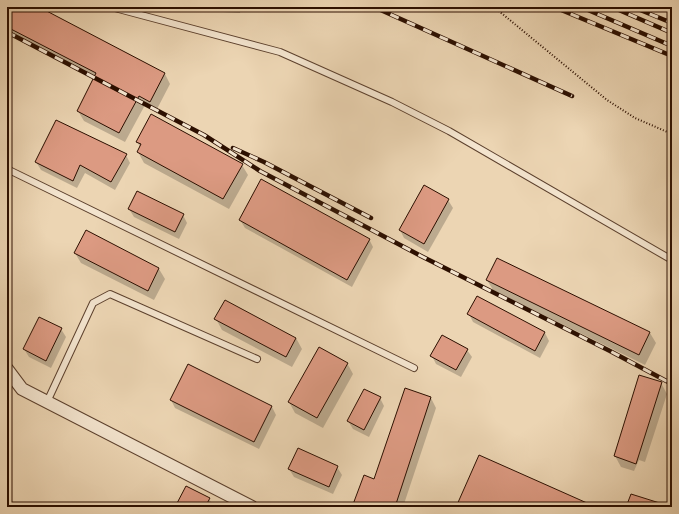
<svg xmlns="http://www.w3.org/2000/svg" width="679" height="514" viewBox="0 0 679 514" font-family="'Old Standard TT',serif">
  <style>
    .shadow { fill: #0003 }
    .building { fill: #dc9a82; stroke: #2c0f00 }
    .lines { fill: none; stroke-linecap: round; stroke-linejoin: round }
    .service-casing { stroke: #5c402d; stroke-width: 8 }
    .minor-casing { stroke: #5c402d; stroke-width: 14 }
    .path { stroke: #2c0f00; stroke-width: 2; stroke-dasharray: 1 2; stroke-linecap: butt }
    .service { stroke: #f3e4ce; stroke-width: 6 }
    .minor { stroke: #f3e4ce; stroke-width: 12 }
    .rail-casing { stroke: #2c0f00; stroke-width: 4.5 }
    .rail { stroke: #f3e4ce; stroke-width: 3; stroke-dasharray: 9; stroke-linecap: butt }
  </style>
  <rect width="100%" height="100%" fill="#ecd5b3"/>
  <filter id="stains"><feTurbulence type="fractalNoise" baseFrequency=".005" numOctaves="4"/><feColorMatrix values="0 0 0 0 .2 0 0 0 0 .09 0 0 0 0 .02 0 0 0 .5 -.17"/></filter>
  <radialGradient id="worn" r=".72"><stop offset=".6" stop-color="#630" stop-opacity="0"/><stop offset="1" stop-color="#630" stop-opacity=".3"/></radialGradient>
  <g class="shadow">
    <path d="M7,7H37L165,74L170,84L156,111L145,105L125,142L84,121L78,111L95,79L7,33Z"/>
    <path d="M203,7H241L240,13L205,11Z"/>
    <path d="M7,122L10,128L7,134Z"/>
    <path d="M137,142L242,165L248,175L229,209L144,163L138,152L141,148Z"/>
    <path d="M126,155L130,163L115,190L85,173L77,188L41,170L36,162Z"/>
    <path d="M448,200L453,208L428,252L404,238L400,230Z"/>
    <path d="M129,209L183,215L187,223L179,239L134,217Z"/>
    <path d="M240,220L369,239L373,247L352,287L245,228Z"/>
    <path d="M86,232L159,269L165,279L154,300L81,263L75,253Z"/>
    <path d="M497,259L650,333L656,343L645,365L493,290L487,280Z"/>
    <path d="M478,297L545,333L549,341L540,358L473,322L469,314Z"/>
    <path d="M216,319L296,338L302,349L292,367L222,330Z"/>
    <path d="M61,329L66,337L51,368L29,357L24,349Z"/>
    <path d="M467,350L472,357L461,377L436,364L432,356Z"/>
    <path d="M347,363L353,374L323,428L295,413L289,402Z"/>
    <path d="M661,383L667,394L645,462L639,460L634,471L621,467L615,456Z"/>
    <path d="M405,390L431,398L436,408L403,507H354L375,480Z"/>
    <path d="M380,398L384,406L369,437L353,429L348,421Z"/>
    <path d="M171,400L272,407L276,415L259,449L175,408Z"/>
    <path d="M337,467L342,475L333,494L294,477L289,469Z"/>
    <path d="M209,499L214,507H176Z"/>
    <path d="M7,504L13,507H7Z"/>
  </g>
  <g class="building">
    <path d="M7,7H39L165,73L150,102L139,96L119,133L77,111L96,73L7,27Z"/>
    <path d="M151,114L243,164L223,199L137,152L141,144L136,142Z"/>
    <path d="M56,120L127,154L111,182L80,165L73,181L35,162Z"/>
    <path d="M261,179L370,239L347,280L239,220Z"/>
    <path d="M424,185L449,199L424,244L399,230Z"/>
    <path d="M137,191L184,214L175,232L128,209Z"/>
    <path d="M86,230L159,268L148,291L74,253Z"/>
    <path d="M497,258L650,332L639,355L486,280Z"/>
    <path d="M477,296L545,332L535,351L467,314Z"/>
    <path d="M225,300L296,338L286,357L214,319Z"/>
    <path d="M39,317L62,328L46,361L23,349Z"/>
    <path d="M442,335L468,349L456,370L430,356Z"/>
    <path d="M319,347L348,363L317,418L288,402Z"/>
    <path d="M188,364L272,406L254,442L170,400Z"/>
    <path d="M639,375L662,382L636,464L614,456Z"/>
    <path d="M405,388L431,397L395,507H352L364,475L374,479Z"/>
    <path d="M364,389L381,397L364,430L347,421Z"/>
    <path d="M298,448L338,466L329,487L288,469Z"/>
    <path d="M479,455L596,507H456Z"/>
    <path d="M186,486L210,498L205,507H175Z"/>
    <path d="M631,494L666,505L665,507H626Z"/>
  </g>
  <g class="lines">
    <g class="service-casing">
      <g id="service">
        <path d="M111,7L280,52L392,102L449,131L672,260"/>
        <path d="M7,169L414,368"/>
        <path d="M47,402L93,303L110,294L257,359"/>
      </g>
    </g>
    <g class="minor-casing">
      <path id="minor" d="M7,369L22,389L252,507"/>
    </g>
    <path class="path" d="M494,7L607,100L635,118L672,134"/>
    <use href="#service" class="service"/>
    <use href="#minor" class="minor"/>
    <g class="rail-casing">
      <g id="rail">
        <path d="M374,7L572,96"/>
        <path d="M554,7L672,56"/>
        <path d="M581,7L672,46"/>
        <path d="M612,7L672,33"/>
        <path d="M633,7L672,23"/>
        <path d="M7,32L204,135L260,171L421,256L610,351L672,384"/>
        <path d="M233,148L264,162L371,218"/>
      </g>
    </g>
    <use href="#rail" class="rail"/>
  </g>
  <rect width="679" height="514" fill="none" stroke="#ecd5b3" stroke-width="24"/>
  <rect x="8" y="8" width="663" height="498" fill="none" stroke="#2c0f00" stroke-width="2"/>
  <rect x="12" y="12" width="655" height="490" fill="none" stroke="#2c0f00"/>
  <rect width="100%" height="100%" filter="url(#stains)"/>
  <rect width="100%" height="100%" fill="url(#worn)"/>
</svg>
